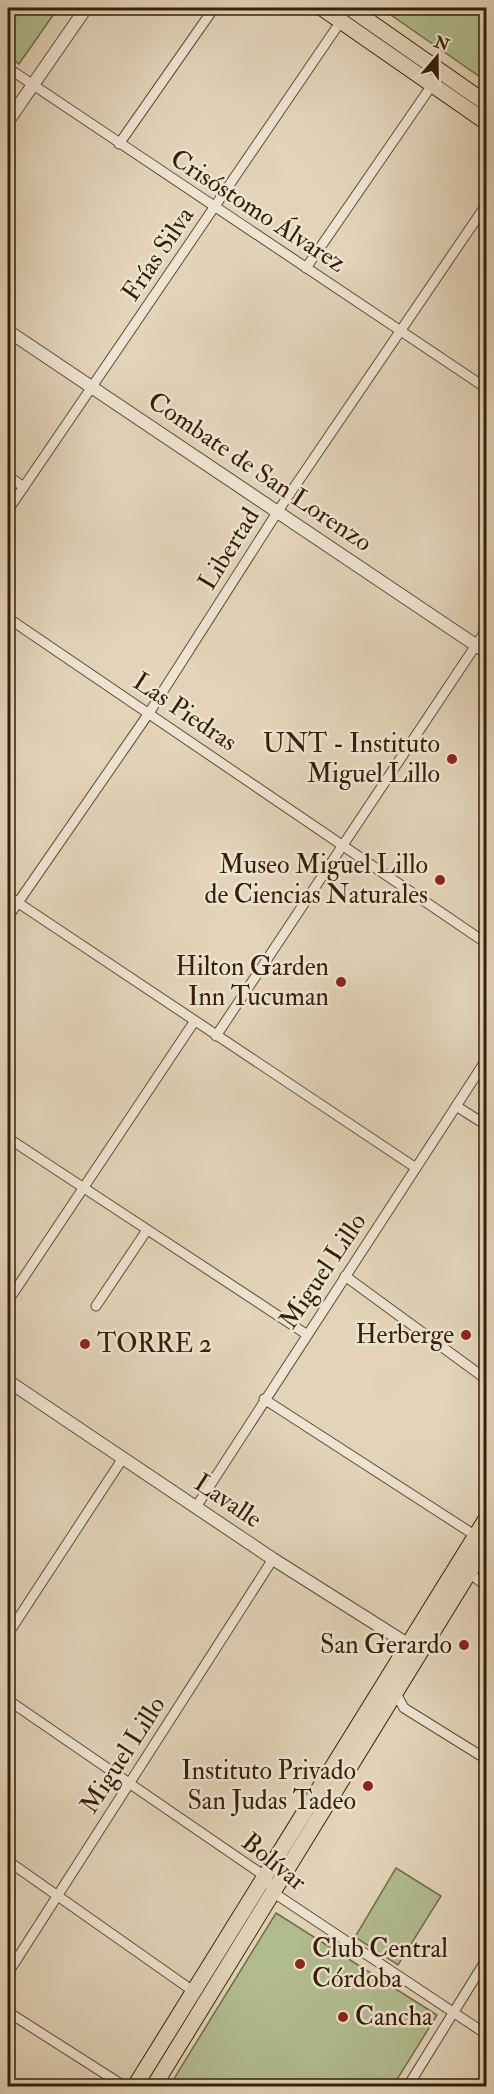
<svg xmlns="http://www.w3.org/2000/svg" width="494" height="2094" viewBox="0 0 494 2094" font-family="'IM FELL Double Pica',serif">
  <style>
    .green { fill: #b2bd90; stroke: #746e4b; stroke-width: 1.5 }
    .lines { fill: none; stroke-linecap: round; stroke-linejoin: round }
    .minor-casing { stroke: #614c33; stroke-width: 11 }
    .tertiary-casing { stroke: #614c33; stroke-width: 14 }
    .primary-casing { stroke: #361f06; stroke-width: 17 }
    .minor { stroke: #ede3d2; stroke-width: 9 }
    .tertiary { stroke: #ede3d2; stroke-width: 12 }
    .primary { stroke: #e3d4b9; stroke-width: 15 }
    .poi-dot { fill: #8f2418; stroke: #ede3d2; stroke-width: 2 }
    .labels { text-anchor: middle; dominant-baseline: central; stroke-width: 5; stroke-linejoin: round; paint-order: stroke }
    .street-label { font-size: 26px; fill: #361f06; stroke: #ede3d2 }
    .poi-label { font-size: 26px; fill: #361f06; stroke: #ede3d2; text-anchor: end }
  </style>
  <rect width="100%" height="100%" fill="#e3d4b9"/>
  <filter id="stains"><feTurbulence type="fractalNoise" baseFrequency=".00333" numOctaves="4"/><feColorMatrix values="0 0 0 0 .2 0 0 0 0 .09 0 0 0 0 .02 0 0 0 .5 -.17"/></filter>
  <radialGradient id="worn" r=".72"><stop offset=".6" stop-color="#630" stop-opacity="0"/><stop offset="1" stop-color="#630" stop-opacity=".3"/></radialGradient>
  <g class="green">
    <path d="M8,8H58L19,64L8,56Z"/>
    <path d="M381,8H486V81Z"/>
    <path d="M396,1868L441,1896L398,1965L355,1937Z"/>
    <path d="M276,1913L437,2015L393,2086L170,2085Z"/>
  </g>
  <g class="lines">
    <g class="minor-casing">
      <g id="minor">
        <path d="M8,68L486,388"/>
        <path d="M119,144L214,8"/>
        <path d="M306,268L432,85"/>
        <path d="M8,476L24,487"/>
        <path d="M8,510L341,21"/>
        <path d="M8,618L486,943"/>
        <path d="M8,896L416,1168"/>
        <path d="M8,917L149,713L278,511L486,205"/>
        <path d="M216,1036L486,630"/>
        <path d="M456,1106L486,1125"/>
        <path d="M8,1138L306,1334"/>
        <path d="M345,1276L486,1379"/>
        <path d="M8,1301L194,1022"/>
        <path d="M96,1306L147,1230"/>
        <path d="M264,1399L476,1536"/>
        <path d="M196,1507L486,1060"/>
        <path d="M469,1573L486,1586"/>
        <path d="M8,1634L123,1458"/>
        <path d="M394,1690L404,1708L486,1759"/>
        <path d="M8,1700L266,1877L274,1893L486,2034"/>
        <path d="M8,1861L193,1991"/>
        <path d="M8,1973L273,1559"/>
        <path d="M8,2012L124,2086"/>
        <path d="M408,2086L486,1960"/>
      </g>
    </g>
    <g class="tertiary-casing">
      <g id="tertiary">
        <path d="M8,121L86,8"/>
        <path d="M8,331L486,652"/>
        <path d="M8,1381L273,1559L409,1645"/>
      </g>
    </g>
    <g class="primary-casing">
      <g id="primary">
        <path d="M322,8L486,122"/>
        <path d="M350,8L486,103"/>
        <path d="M135,2086L486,1519"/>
        <path d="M154,2086L486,1545"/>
      </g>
    </g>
    <use href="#minor" class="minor"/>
    <use href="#tertiary" class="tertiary"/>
    <use href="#primary" class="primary"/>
  </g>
  <g class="poi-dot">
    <circle cx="452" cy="759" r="6"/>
    <circle cx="440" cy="880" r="6"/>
    <circle cx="341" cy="982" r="6"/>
    <circle cx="466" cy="1335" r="6"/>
    <circle cx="85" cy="1344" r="6"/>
    <circle cx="464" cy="1645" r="6"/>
    <circle cx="368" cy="1786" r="6"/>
    <circle cx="300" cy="1964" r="6"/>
    <circle cx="343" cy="2017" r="6"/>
  </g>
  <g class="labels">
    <g class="street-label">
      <text transform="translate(258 211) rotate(33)">Crisóstomo Álvarez</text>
      <text transform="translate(158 254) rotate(-56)">Frías Silva</text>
      <text transform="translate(260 472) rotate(34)">Combate de San Lorenzo</text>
      <text transform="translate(229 549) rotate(-58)">Libertad</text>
      <text transform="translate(185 712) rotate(34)">Las Piedras</text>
      <text transform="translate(323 1271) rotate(-56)">Miguel Lillo</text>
      <text transform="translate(228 1501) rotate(34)">Lavalle</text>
      <text transform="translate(123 1755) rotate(-57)">Miguel Lillo</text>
      <text transform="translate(274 1862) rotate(39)">Bolívar</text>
    </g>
    <g class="poi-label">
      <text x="440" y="744">UNT - Instituto<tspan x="440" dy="30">Miguel Lillo</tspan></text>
      <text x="428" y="865">Museo Miguel Lillo<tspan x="428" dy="30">de Ciencias Naturales</tspan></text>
      <text x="329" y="967">Hilton Garden<tspan x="329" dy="30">Inn Tucuman</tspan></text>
      <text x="454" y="1335">Herberge</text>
      <text x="97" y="1344" text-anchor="start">TORRE 2</text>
      <text x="452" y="1645">San Gerardo</text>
      <text x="356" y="1771">Instituto Privado<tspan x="356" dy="30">San Judas Tadeo</tspan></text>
      <text x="312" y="1949" text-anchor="start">Club Central<tspan x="312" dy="30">Córdoba</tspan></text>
      <text x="355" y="2017" text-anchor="start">Cancha</text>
    </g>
  </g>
  <rect width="494" height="2094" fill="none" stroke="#e3d4b9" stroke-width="30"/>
  <rect x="9" y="9" width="476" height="2076" fill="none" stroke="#361f06" stroke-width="3"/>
  <rect x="15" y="15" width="464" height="2064" fill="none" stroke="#361f06" stroke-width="1.5"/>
  <g transform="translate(437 57) rotate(20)" stroke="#ede3d2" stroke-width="4.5" paint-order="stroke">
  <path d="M0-4.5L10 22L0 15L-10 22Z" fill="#361f06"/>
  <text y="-9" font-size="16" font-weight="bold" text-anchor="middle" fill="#361f06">N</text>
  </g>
  <rect width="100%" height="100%" filter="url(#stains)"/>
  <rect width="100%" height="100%" fill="url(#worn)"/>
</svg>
